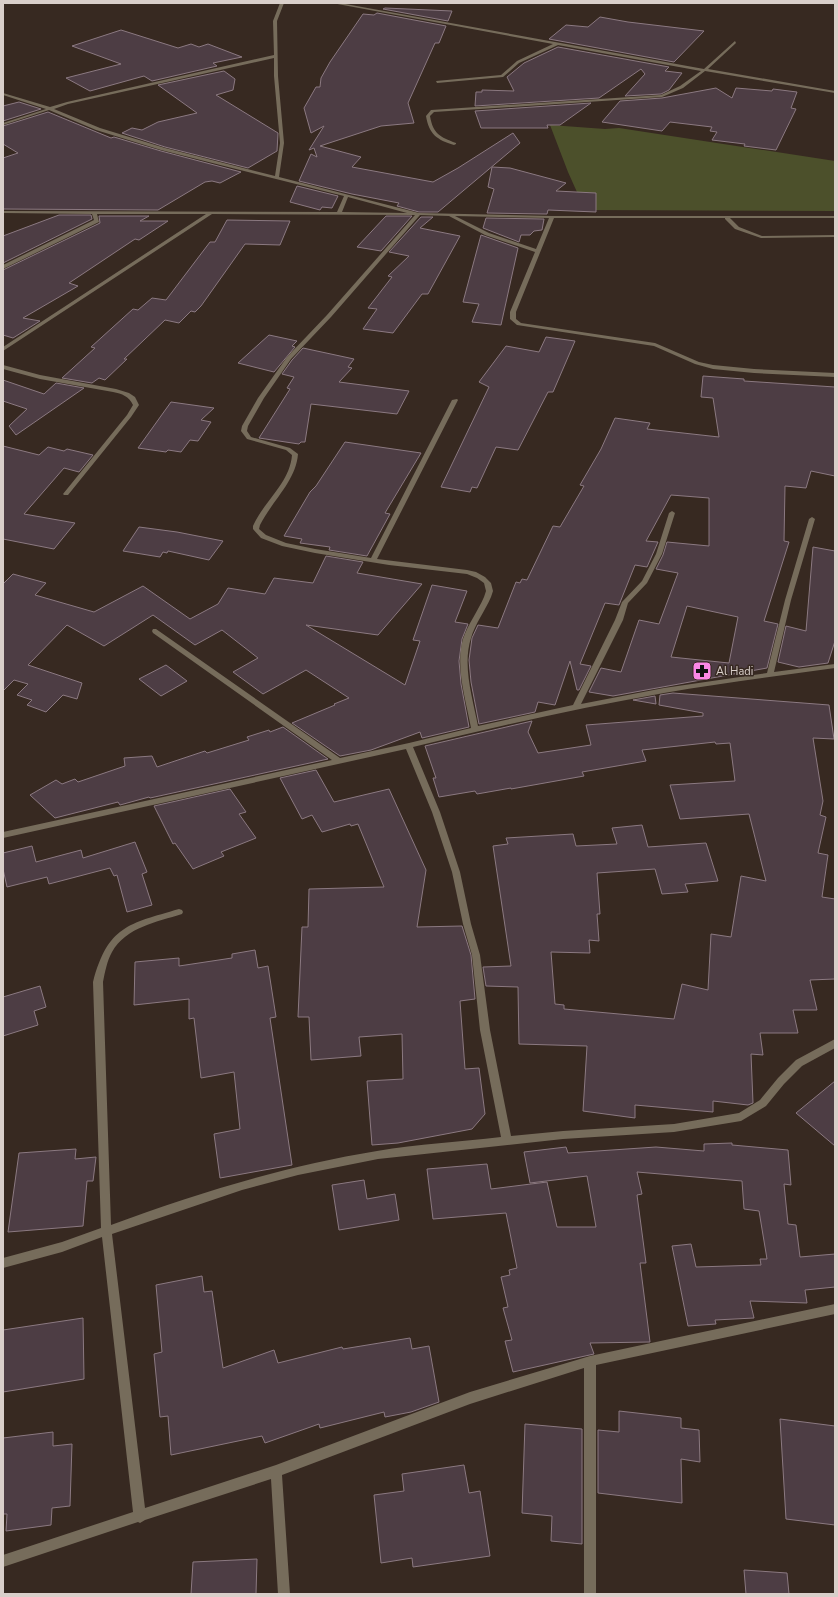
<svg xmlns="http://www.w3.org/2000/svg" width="838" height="1597" viewBox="0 0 838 1597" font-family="'Nunito Sans',sans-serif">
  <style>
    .green { fill: #4c502b }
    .building { fill: #4d3d44; stroke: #8b7981; fill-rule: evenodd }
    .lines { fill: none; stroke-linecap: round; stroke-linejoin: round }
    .service { fill: #766c5b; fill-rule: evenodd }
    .minor { fill: #766c5b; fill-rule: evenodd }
    .labels { text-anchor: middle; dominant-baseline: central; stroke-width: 3; stroke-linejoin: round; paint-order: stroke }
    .poi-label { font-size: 11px; fill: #d9cfca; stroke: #372921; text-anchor: start }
  </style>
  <rect width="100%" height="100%" fill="#372921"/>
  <path class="green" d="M550,125L605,129L619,128L835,161V211L585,210L568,172Z"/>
  <g class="building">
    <path d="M385,8L452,11L448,21L383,9Z"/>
    <path d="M377,13L446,26L439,43H435L408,103L414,123L381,126L320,146L361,157L352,167L433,182L458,168L513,133L520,143L438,212H419L397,206L399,203L352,194L299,181L311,154L317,157L314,148L309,150L324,126L311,133L304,108L316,87H320L321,78L330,62L363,14L374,15Z"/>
    <path d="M600,17L628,22L704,31L674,62L549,39L566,25L588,27Z"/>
    <path d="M121,30L178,48L191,44L199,47L208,44L242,57L213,63L217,66L152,81L144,76L90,91L66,78L121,64L72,46Z"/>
    <path d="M558,47L669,67L665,71L682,73L669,90L661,94L625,96L645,74L641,69L599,98L475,106L476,92H482V90L514,91L507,77L524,63Z"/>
    <path d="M224,71L235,79L233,90L216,95L278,133L277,151L248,168L165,147L122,133L132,128L142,130L158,122L197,113L158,85Z"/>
    <path d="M716,88L732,98L736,88L772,91L773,89L797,92L791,108L796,109L776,150L744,146L745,144L712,140L717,132L710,131L712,127L670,122L662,131L602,122L620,101L662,98Z"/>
    <path d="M19,102L41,109L3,121V106Z"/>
    <path d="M591,103L560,125H547L548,128H481L475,111Z"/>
    <path d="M48,112L111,138L114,137L161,151L241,172L220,183L212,181L205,182L158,210L3,209V158L18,153L3,144V126Z"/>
    <path d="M492,167L510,168L566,183L556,191L596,193V212L548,210L547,214H545L487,213L494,189L488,187Z"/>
    <path d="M297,186L338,196L332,208L322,207L320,210L290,202Z"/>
    <path d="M59,215H91L92,219L3,263V236Z"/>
    <path d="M99,216H149L140,221H168L139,240L135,239L69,283L78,286L23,318L40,321L13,338L3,335V270L100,223Z"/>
    <path d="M386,216H412L381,251L357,247Z"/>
    <path d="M421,217H433L420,228L460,236L428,294H422L393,333L363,329L377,309L368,308L392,277L388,276L409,256L389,252Z"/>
    <path d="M486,218L544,219L542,230L534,231L530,235H521L519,242L483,228Z"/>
    <path d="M227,220L290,221L280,245L245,244L201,306L195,312L191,311L179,323L165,320L124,359H127L105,380L99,378L92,383L62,378L95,348L91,347L133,309L138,310L152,298L166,300L210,242H215Z"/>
    <path d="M481,235L518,248L501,325L472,322L479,304L463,302Z"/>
    <path d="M269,335L297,341L292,346L295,347L274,372L238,363Z"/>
    <path d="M546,337L575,341L553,392H548L518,450L496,447L477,488L472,487L470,492L441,487L489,387L479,382L506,346L539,352Z"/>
    <path d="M303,348L354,359L348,367L352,368L339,382L409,391L397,414L311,404L305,442H301L299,444L259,438L290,389L287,388L294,377L282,374L292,360Z"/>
    <path d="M703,376L744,379V381L835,387V476L811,471L806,488L785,486L784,541L789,542L764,621L778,624L767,668L613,696L589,692L601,668L621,672L639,620L659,624L678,573L656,569L663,555L667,542L709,546V498L671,495L646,541L658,542L647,567L635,565L619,605L605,603L580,664L591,666L579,690H577L570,661L555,705L538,702L535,712L479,724L471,682L469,660L472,638L478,625L498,628L516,582L520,583L522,579L527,580L553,526L560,527L584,486L580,485L601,449L615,418L650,423L647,429L719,437L713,398L701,397ZM687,606L738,617L729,663L671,657Z"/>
    <path d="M3,380L44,394L56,383L84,388L16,435L9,426L27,409L3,401Z"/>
    <path d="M171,402L214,408L201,420L211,422L198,441L190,440L181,452L168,450L166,452L138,448Z"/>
    <path d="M345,442L421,453L385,513L390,514L367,556L329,550L330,547L300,543L302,539L284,536L310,492L316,486Z"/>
    <path d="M3,446L39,455L48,447L64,451L67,449L93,455L79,472L64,468L24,514L75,523L54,549L3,539Z"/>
    <path d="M139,527L177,532L223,541L209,560L168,551L167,553L163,552L160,557L123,551Z"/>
    <path d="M813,547L835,551V641L828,663L799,667L778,662L786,626L806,631Z"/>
    <path d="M326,556L363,562L357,573L422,584L378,635L306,625L405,685L420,641L413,640L432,585L467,591L455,622L468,624L462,639L459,661L461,684L469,727L422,738L420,732L371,750L340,756L292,723L335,705L334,704L349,698L306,670L263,694L233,672L258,658L222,630L195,645L153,615L104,646L67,625L28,665L82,683L77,699L63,695L46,712L27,705L32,700L17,695L28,684L14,680L3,691V584L13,574L46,583L35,595L94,612L143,586L190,619L218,604L228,588L265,594L274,578L313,583Z"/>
    <path d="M166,665L187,681L161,696L139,679Z"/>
    <path d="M673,693L829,705L834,739L813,738L823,801L820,815L826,817L818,853L828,855L822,897L835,899V979L810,980L817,1010H793L798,1033H760L763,1055L751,1054L753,1103L748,1105L713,1101V1112L635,1105V1118L583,1111L587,1046L519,1044L518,987L486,986L483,967L511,966L493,846L508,844L506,838L573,834L576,846L617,844L612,828L642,825L648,847L706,843L718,881L685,884L688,892L662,894L655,869L597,873L600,914H597L599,941L589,940L590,953L551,952L555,1004L564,1005V1009L674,1019L682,984L708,990L711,934L731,937L741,876L766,881L749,814L680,819L670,785L735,781L730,743L716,744L715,742L642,750L646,761L582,772L584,776L511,789V788L477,794L475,791L439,797L433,778H436L425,746L532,721L528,732L538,753L591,745L586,725L703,716V713L659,705L660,695Z"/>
    <path d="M655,696L656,704L633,700Z"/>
    <path d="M283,727L328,759L150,798L149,797L120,805L118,802L55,818L30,795L56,780L62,784L75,779L78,782L125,766L124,758L152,756L157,767L205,751L207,753L249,740L247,737L269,730L270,732Z"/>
    <path d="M316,770L334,802L389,789L426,870L417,927L462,926L471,955L475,999L460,1001L465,1069L479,1068L485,1114L472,1129L398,1143L372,1145L367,1081L403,1079L402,1034L359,1037L361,1056L311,1060L309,1017H298L302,927H308L309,889L384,887L358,824L351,826L350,824L322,832L312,815L302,819L280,778Z"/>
    <path d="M230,789L246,812L239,814L256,838L221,852L224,856L193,869L175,843L173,844L154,806Z"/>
    <path d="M135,842L147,872L142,874L152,905L127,912L117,875L114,876L110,868L49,884L47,877L7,887L3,869V853L32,846L36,862L81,850L83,858Z"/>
    <path d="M255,950L258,968L268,966L276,1017L270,1018L292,1165L220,1178L214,1134L240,1129L234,1072L201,1078L194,1018L189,1019V999L134,1005L135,962L179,958V966L232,958V954Z"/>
    <path d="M40,986L46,1007L34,1011L38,1025L3,1036V997Z"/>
    <path d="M835,1081V1146L796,1113Z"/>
    <path d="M732,1143V1145L788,1150L791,1185L784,1184L788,1224L796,1225L800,1257L835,1254V1287L805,1290L807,1303L750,1301L754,1318L715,1320L716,1324L688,1326L672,1246L691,1244L696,1267L761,1265L760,1259H767L759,1211L744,1209L742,1181L637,1172L642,1194L637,1195L646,1263H640L650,1342L590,1343L594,1354L513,1372L505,1341L512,1340L503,1308L508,1307L501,1277L510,1275L509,1270L517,1268L506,1213L433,1219L427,1169L487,1164L491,1189L547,1182L557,1227H596L587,1176L530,1183L524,1152L566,1147L568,1153L656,1147L704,1151V1144Z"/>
    <path d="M76,1149L75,1159L96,1157L93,1181H87L83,1226L8,1232L19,1153Z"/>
    <path d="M364,1180L367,1199L395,1194L399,1220L339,1230L332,1185Z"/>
    <path d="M202,1276L204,1292L212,1291L223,1368L274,1350L278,1363L342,1347L343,1349L410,1338L412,1349L429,1346L439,1402L411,1412L385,1417L384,1412L320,1428L319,1424L265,1443L262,1436L171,1455L168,1416L160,1417L154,1354L162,1352L156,1285Z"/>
    <path d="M83,1318L84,1379L3,1392V1330Z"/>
    <path d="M619,1411L681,1418V1428L699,1430L700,1462L681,1459L682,1503L598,1493V1430L619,1432Z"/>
    <path d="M780,1419L835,1426V1525L786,1519Z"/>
    <path d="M525,1424L582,1429V1544L551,1541L552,1516L522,1513Z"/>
    <path d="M53,1432V1446L72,1444L70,1506L52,1508L51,1525L6,1531L7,1514H3V1438Z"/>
    <path d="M464,1465L469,1493L480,1491L490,1556L413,1567L412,1558L381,1563L374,1495L404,1491L402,1474Z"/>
    <path d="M257,1559L256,1594H191L193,1562Z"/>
    <path d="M744,1570L787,1573L789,1594H746Z"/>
  </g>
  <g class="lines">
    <path class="service" d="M725,217H729L739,227L762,236L835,235V237L761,238L735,229L725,219Z"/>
    <g class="minor">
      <path d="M280,3H284L277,21L278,76L284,143L279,177L419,213L552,216H835V218H554L516,312V319L521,323L655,343L699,362L713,365L754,369L835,373V377L754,373L713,369L695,364L654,346L517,325L510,319V312L535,252L485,235L449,216L420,215L331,317L291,359L264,398L248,426L247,431L251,437L290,448L298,454C296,481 272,501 260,525L259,529L266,535L286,543L315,549L371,558L452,400L457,399L458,400L377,559L467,570L476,572L485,577L491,583L493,591L491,597C485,611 475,624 471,638C462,666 473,699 478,726L573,705L615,620L622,602L642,581L656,554L669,513L672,511L675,513L662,554L647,583L628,603L623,620L581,704L664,688L767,673L785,600L809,519L812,517L815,519L791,600L774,672L835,664V668C778,676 721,683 664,693C580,708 497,726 413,747L440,812L460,872L471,924L480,955L490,1030L511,1136L563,1131L674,1124L739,1113L760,1100L778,1078L796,1060L835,1039V1048L802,1066L784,1084L766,1106L741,1121L674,1132L563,1139L378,1159L298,1175L242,1190L112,1234L145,1508L276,1465L470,1392L590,1356L835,1304V1314L596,1365V1594H584V1368L470,1404L282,1475L290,1594H278L271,1479L145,1520L140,1523L138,1522L3,1567V1555L133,1512L102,1237L62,1252L3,1268V1258L62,1242L101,1228L93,982C108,926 128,924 179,909L182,910L183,912L182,914C157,922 126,927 112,952C107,961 105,972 103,982L111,1225C198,1193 285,1166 377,1151C418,1144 460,1142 501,1137L480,1030L472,955L463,924L452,872L432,812L406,749L3,838V832L332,760L153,633L152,631L153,629H156L340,758L409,743L471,728C466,700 455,667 463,639C468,624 478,611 484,597L486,591L484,583L477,578L467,574L389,565L315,553L282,546L261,538L253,529V526C264,501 290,483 292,455L286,450L247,439L241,431L242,426L258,398L287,357L327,315L415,215L212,214L3,351V347L206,214H97L99,222L3,269V265L94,220L92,214L3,213V211L337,212L344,196L161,150L96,130L49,110L3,125V123L46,109L3,95V93L50,107L67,102L274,55L273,21ZM274,58V76L280,143L275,176L165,148L100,128L54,109L68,104ZM348,197L407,213L342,212ZM455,216L549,218L536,249L489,233Z"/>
      <path d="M332,3H340L704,69L735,41L736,43L708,69L835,91V93L705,71L683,88L662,97L434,112L430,116C433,134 440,137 456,143V144L454,145C437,140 429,134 426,116L431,110L661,95L680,86L701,71L558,45L519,63L503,77L437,83L436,81L501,75L517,61L553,44Z"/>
      <path d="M3,365L40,375L116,389L129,393L135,397L139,405L131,417L68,495H64L63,494L127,415L133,405C129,396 122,394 113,392L40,379L3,369Z"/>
    </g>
  </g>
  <defs>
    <g id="pharmacy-square" transform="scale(1)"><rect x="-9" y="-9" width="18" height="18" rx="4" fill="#fb87e5" stroke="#372921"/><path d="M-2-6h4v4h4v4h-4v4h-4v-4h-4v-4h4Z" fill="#111"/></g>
  </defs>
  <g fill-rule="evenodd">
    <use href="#pharmacy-square" x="702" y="671"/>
  </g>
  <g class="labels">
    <g class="poi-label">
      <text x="716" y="671">Al Hadi</text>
    </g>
  </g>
  <rect width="838" height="1597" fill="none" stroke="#d9cfca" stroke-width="8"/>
</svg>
